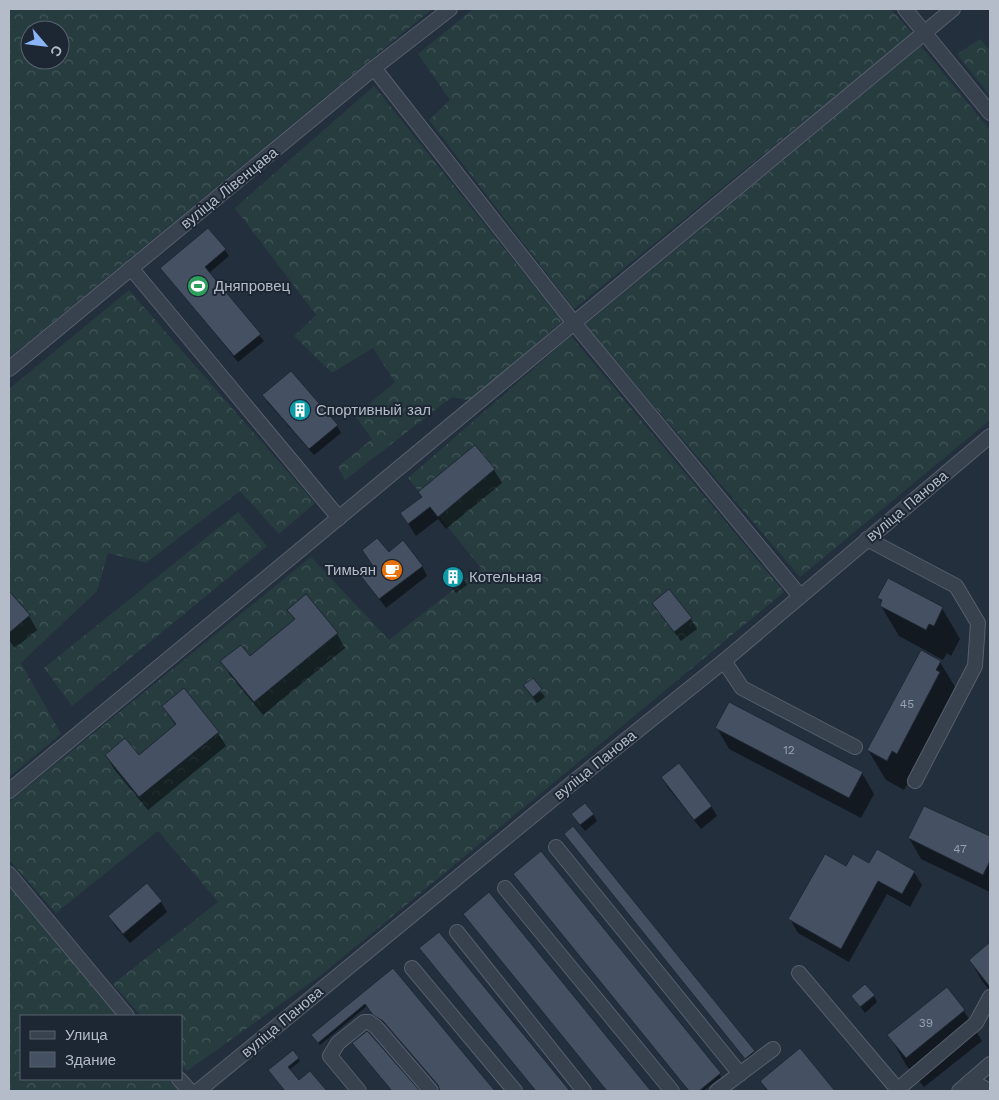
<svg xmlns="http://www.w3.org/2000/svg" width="999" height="1100" viewBox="0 0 999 1100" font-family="'Work Sans',sans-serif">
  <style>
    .forest { fill: url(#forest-crowns); fill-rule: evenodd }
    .shadow { fill: #0007 }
    .building { fill: #455162; stroke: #1f2835 }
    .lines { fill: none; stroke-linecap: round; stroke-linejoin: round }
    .minor-casing { stroke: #565f6c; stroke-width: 16 }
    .minor { stroke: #38414e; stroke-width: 14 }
    .labels { text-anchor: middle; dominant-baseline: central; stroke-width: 4; stroke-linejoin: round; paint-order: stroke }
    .number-label { font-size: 12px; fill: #98a1af }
    .street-label { font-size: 15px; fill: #b4bcc9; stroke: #1d2633 }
    .poi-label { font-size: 15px; fill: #b4bcc9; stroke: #1d2633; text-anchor: start }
  </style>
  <defs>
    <pattern id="forest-crowns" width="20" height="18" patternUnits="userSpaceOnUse" patternTransform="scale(1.25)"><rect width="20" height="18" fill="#263c3f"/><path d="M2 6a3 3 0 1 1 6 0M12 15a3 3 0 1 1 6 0" fill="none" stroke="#435659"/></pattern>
  </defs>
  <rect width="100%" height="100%" fill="#242f3e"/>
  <g class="forest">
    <path d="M9,9H432L9,358ZM30,30H60V60H30Z"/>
    <path d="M473,9H891L912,33L574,309L429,120L450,100L418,54Z"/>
    <path d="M980,39L990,50V96L957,54Z"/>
    <path d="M921,46L990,130V420L800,577L585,325Z"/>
    <path d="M374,86L562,321L472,401L452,397L345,480L338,467L372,439L355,416L395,382L373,348L332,373L294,336L316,315L235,208Z"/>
    <path d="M129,290L315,503L279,534L240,491L146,563L108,553L97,591L21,663L61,734L9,777V389Z"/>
    <path d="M571,336L784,592L320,976L187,1071L181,1064V1016H141L113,984L218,902L158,831L56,913L9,860V802L311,557L389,640L481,568L408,478Z"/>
    <path d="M238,512L267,546L72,706L44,668Z"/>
    <path d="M9,885L117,1016H21V1079H169L179,1091H9Z"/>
  </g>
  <g class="shadow">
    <path d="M225,250L229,256L209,273L264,341L238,362L162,268Z"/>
    <path d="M291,373L337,426L341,433L314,455L267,402L264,395Z"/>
    <path d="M475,447L494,470L502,483L446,529L438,519L416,536L402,514L422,498L419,493Z"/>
    <path d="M389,554L422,566L427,576L386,608L362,576Z"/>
    <path d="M443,576L463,578L467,585L456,593Z"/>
    <path d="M888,580L942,608L960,639L951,656L947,653L943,660L899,636L881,606L882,604L879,598Z"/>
    <path d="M9,592L29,616L37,630L15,648L9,640Z"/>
    <path d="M653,604L691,619L697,629L681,641Z"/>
    <path d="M289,610L337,634L345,648L263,715L230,675L222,662L250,658L295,621Z"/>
    <path d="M940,662L958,692L904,790L886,780L868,750Z"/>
    <path d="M532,679L545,697L537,703L524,686Z"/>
    <path d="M163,706L218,733L226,746L148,810L114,769L106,755L139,756L176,726Z"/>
    <path d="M717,728L862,773L874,794L861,818L729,749Z"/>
    <path d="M662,778L711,806L717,816L701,829L668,788Z"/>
    <path d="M925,808L990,837V892L921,859L909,838Z"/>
    <path d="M593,814L597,821L585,831L577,821Z"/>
    <path d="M573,828L754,1052L756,1055L748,1061L567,837Z"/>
    <path d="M870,865L914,872L922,885L910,907L887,894L849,962L798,933L790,919Z"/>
    <path d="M516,877L720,1074L721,1077L703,1091H690Z"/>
    <path d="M161,902L167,912L130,943L115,926L110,916Z"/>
    <path d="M990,944V991L982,981L970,960Z"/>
    <path d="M393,970L493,1091H440V1087L386,1024L376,1017L367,1006L320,1045L314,1038Z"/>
    <path d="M947,989L964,1011L982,1041L924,1087L906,1065L889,1035Z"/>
    <path d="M852,996H874L877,1002L865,1013Z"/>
    <path d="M800,1050L833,1091H767L761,1081Z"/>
    <path d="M298,1058L300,1061L289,1070L299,1082L310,1073L325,1091H286L271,1073Z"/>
  </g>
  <g class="building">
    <path d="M208,228L226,249L205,267L261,334L234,356L160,268Z"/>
    <path d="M291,371L338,425L309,449L262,395Z"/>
    <path d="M475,445L495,469L438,517L430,507L408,524L400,513L422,497L418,492Z"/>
    <path d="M377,538L389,552L403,540L423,566L379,599L360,575L373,566L362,550Z"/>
    <path d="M454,566L464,578L452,588L442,576Z"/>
    <path d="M888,578L943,607L934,626L929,624L926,630L880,606L882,600L877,598Z"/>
    <path d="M669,589L692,618L674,632L652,603Z"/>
    <path d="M9,591L30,615L9,633Z"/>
    <path d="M306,594L338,633L254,702L220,661L241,645L250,656L295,619L287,610Z"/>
    <path d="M921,650L941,661L936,670L940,672L897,754L892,751L887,761L867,750Z"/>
    <path d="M533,678L542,689L533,697L523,685Z"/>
    <path d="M184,688L219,732L139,797L105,755L125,738L139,755L176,724L162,706Z"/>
    <path d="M729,702L863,772L849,798L715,728Z"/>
    <path d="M679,763L712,806L694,820L661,777Z"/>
    <path d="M585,803L594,814L580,825L571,814Z"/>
    <path d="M924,806L990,836V861L983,875L908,838Z"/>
    <path d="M573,826L755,1051L751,1054L745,1059L564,834Z"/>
    <path d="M877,849L915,871L902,894L878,881L841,949L788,919L825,854L846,866L853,854L869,863Z"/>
    <path d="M541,851L721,1073L699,1091H689L513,874Z"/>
    <path d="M147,883L162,901L123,934L108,916Z"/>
    <path d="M489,892L651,1091H607L463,914Z"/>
    <path d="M439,932L570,1091H536L419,948Z"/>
    <path d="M990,942V987L969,960Z"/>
    <path d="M393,968L495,1091H440L438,1085L383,1021L373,1015L365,1004L318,1043L311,1035Z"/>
    <path d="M865,984L875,995L860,1007L851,996Z"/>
    <path d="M947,987L965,1010L906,1058L887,1035Z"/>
    <path d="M367,1031L370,1034L420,1091H392L352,1043Z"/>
    <path d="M800,1048L835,1091H768L760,1081Z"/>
    <path d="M293,1050L299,1058L288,1067L299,1080L310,1071L327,1091H285L268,1070Z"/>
  </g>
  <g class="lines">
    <g class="minor-casing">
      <g id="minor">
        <path d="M905,9L990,113"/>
        <path d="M374,68L574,323L800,596"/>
        <path d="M131,268L339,518"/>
        <path d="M9,369L374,68L450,9"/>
        <path d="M867,539L956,586L978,623L975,666L915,781"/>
        <path d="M724,661L742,688L855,747"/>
        <path d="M9,791L953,9"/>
        <path d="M556,847L740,1074"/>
        <path d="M9,874L127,1016"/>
        <path d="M505,888L672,1091"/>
        <path d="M457,932L584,1091"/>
        <path d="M412,968L515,1091"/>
        <path d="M799,973L899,1091"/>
        <path d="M179,1079L190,1091"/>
        <path d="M970,1081L990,1091"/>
        <path d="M898,1089L976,1023L990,997"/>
        <path d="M198,1091L576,780L724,661L990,436"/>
        <path d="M359,1091L330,1056L338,1043L364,1022H369L376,1027L431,1091"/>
        <path d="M717,1091L773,1049"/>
        <path d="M959,1091L990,1064"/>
      </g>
    </g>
    <use href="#minor" class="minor"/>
  </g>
  <defs>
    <g id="stadium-disc" transform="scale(1.125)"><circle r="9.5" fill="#2e9e5b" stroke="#1d2633"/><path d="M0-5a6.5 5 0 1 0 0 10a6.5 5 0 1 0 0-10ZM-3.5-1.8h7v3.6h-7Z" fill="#fff"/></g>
    <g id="building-disc" transform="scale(1.125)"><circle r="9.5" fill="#0f9aa8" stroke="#1d2633"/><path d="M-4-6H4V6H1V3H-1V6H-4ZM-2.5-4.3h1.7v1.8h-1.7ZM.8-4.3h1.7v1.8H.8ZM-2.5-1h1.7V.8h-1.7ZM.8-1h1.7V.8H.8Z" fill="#fff"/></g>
    <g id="cafe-disc" transform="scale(1.125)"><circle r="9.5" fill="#e8710a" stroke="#1d2633"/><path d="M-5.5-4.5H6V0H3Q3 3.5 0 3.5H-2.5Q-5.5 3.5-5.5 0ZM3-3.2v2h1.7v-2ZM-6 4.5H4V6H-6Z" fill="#fff"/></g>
  </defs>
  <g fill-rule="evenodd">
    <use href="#stadium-disc" x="198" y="286"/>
    <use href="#building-disc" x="300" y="410"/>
    <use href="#cafe-disc" x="392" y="570"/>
    <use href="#building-disc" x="453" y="577"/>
  </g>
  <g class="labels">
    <g class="number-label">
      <text x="907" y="704">45</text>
      <text x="789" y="750">12</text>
      <text x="960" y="849">47</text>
      <text x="926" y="1023">39</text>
    </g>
    <g class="street-label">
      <text transform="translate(229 188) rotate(-39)">вуліца Лівенцава</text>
      <text transform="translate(907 506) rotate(-40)">вуліца Панова</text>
      <text transform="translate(595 765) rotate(-39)">вуліца Панова</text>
      <text transform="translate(282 1022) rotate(-40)">вуліца Панова</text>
    </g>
    <g class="poi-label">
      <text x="214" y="286">Дняпровец</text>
      <text x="316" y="410">Спортивный зал</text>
      <text x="376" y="570" text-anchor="end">Тимьян</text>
      <text x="469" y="577">Котельная</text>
    </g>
  </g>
  <rect width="999" height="1100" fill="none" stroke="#b4bcc9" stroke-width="20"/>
  <rect x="20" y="1015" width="162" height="65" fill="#1d2633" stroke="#59626f"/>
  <rect x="30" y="1031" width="25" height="8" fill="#38414e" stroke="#59626f"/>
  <text x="65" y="1040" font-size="15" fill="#b4bcc9">Улица</text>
  <rect x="30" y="1052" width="25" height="15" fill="#455162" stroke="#59626f"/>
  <text x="65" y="1065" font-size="15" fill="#b4bcc9">Здание</text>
  <g transform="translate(45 45) rotate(118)"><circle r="24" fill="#1d2633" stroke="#59626f"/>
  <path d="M0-4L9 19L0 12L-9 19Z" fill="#8ab4f8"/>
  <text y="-8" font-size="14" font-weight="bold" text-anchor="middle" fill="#b4bcc9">С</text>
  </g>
</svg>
